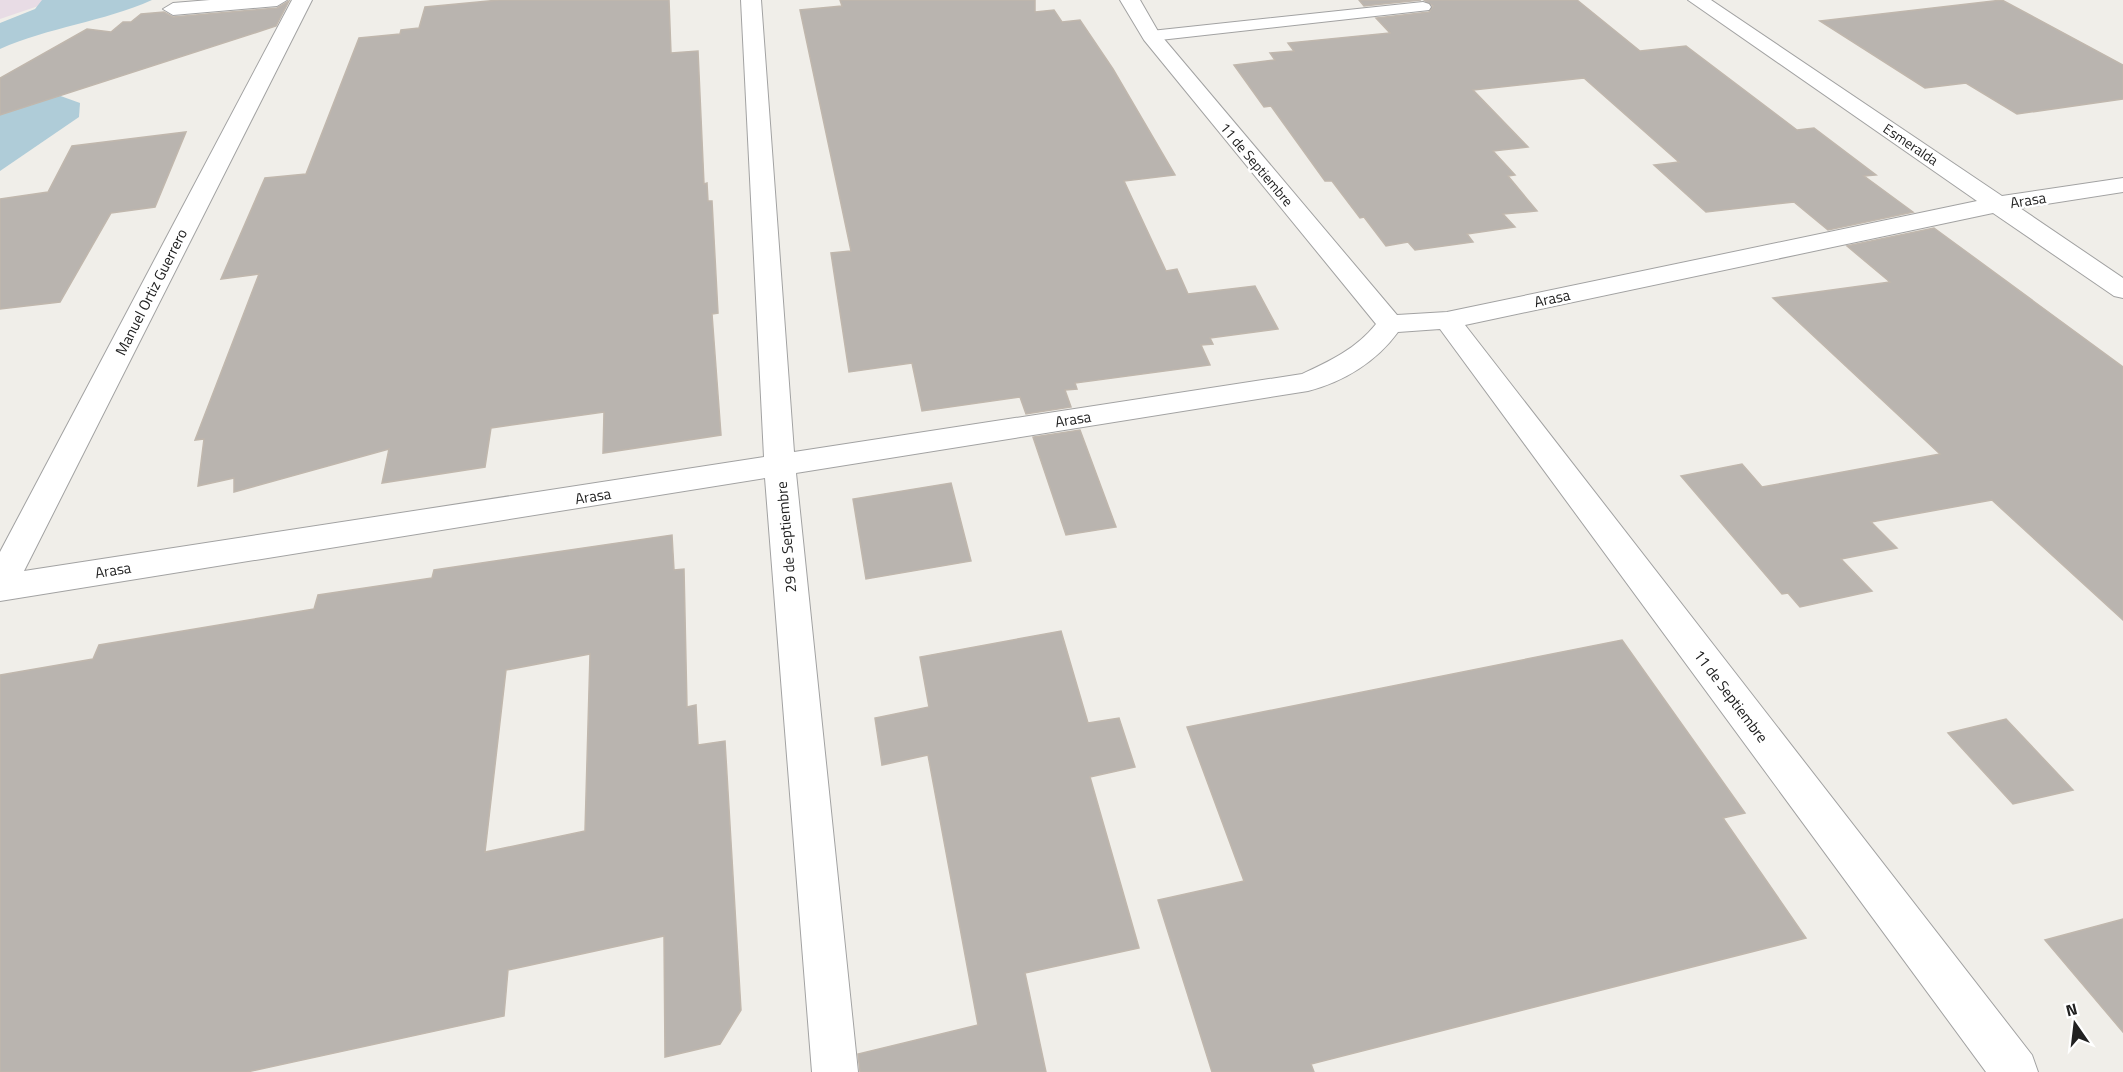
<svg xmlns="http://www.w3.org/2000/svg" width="2123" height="1072" viewBox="0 0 2123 1072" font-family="'Titillium Web',sans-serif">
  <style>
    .industrial { fill: #e8dce5 }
    .water { fill: #afccd8 }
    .building { fill: #b9b4af; stroke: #c0b7ad; stroke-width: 1.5; fill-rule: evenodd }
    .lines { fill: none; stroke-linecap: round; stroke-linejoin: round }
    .service-casing { stroke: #a2a2a2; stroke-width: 2 }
    .minor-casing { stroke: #a2a2a2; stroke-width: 2 }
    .service { fill: #fff; fill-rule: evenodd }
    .minor { fill: #fff; fill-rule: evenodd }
    .labels { text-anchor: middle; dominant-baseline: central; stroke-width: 5; stroke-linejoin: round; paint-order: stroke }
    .far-street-label { font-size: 14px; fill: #212121; stroke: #fff }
    .street-label { font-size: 15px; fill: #212121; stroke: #fff }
  </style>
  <rect width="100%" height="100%" fill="#f0eee9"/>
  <path class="industrial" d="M0,0H56L0,19Z"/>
  <g class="water">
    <path d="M42,0H152C103,22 49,27 0,49V23L35,9Z"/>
    <path d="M0,85L44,90L80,103L79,117L0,171Z"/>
  </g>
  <g class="building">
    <path d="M499,0H669L671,53L698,51L704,184L707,183L708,201H712L718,313L712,314L721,435L603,453L604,412L491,428L485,467L382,483L389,449L234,492V478L198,486L204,439L195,440L259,274L221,279L265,178L306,174L359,38L400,34L401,30L419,28L425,7Z"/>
    <path d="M840,0H1035V12L1054,10L1062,22L1080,20L1113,69L1175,175L1124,181L1166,271L1177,269L1188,294L1255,286L1278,329L1210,338L1213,344L1201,345L1210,365L1075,383L1077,389L1065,390L1071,407L1026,414L1020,397L922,411L912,363L849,372L831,253L851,251L800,10L842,6Z"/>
    <path d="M1359,0H1421L1364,6Z"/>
    <path d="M1424,0H1577L1640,51L1686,46L1797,130L1814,128L1876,175L1864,176L1913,212L1828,230L1794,202L1706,212L1654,165L1679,162L1584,78L1473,90L1528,147L1493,151L1515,175L1508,176L1537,211L1503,214L1515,227L1467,234L1473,242L1415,250L1408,242L1386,246L1364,217L1360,218L1332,181H1325L1271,106L1264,107L1234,65L1275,60L1270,53L1294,51L1288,43L1390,33L1376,18L1429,12L1433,6Z"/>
    <path d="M2002,0L2123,65V99L2017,114L1966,83L1925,88L1820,21Z"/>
    <path d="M289,1L276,26L0,115V78L87,29L111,32L123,22H131L141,14L164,12L173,17L277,8Z"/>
    <path d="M186,132L155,207L111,213L60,302L0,309V199L48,192L72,146Z"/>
    <path d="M1934,228L2123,367V620L1992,500L1871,522L1897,548L1841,559L1872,591L1800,607L1788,593L1782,594L1681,476L1742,464L1762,487L1940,454L1773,298L1890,282L1847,246Z"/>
    <path d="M1080,430L1116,527L1066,535L1033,437Z"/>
    <path d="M951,483L971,561L866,579L853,499Z"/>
    <path d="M672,535L674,570L684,569L687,707L696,705L698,745L725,741L741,1010L720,1044L665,1057L664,936L508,970L504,1016L247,1072H0V675L93,659L99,645L314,609L318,595L432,578L434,570ZM590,654L585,831L485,852L506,670Z"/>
    <path d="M1061,631L1088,723L1119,718L1135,767L1090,777L1139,948L1025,973L1046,1072H860L858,1054L978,1025L928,755L882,765L875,718L929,707L920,657Z"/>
    <path d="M1622,640L1745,813L1723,818L1806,938L1311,1064L1314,1072H1212L1158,900L1244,881L1187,727Z"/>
    <path d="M2006,719L2073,790L2013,804L1948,733Z"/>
    <path d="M2123,919V1032L2045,940Z"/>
  </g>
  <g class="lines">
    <g class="service-casing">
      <path id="service" d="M1423,2L1429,4L1431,7L1429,10L1151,41L1143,36L1151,31Z"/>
    </g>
    <g class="minor-casing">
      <g id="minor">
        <path d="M210,0H287L277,6L173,15L163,9L173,3Z"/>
        <path d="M292,0H312L24,571L764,457L741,0H761L794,452L1302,374C1330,361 1356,349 1376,324L1144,40L1120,0H1140L1159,33L1397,315L1447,312L1977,201L1688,0H1711L2002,196L2123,178V192L2020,208L2123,278V298L2114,296L1993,213L1465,325L2032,1055L2038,1072H1986L1440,329L1398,332C1377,361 1344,382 1308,391L796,473L858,1072H812L765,478L0,601V552Z"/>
      </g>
    </g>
    <use href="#service" class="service"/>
    <use href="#minor" class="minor"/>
  </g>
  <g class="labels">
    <g class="far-street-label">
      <text transform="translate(1911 144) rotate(34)">Esmeralda</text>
      <text transform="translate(1257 164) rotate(50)">11 de Septiembre</text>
    </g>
    <g class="street-label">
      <text transform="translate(2028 200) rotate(-9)">Arasa</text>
      <text transform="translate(151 292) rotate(-63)">Manuel Ortiz Guerrero</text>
      <text transform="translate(1552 298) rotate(-12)">Arasa</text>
      <text transform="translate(1073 419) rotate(-9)">Arasa</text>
      <text transform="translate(593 496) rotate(-9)">Arasa</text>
      <text transform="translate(786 537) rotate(-95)">29 de Septiembre</text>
      <text transform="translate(113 570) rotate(-9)">Arasa</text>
      <text transform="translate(1731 696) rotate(53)">11 de Septiembre</text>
    </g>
  </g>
  <g transform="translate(2075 1024) rotate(346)" stroke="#ffffff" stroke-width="4.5" paint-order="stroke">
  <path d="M0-4.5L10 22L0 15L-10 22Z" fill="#212121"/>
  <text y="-9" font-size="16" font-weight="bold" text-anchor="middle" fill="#212121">N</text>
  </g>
</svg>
